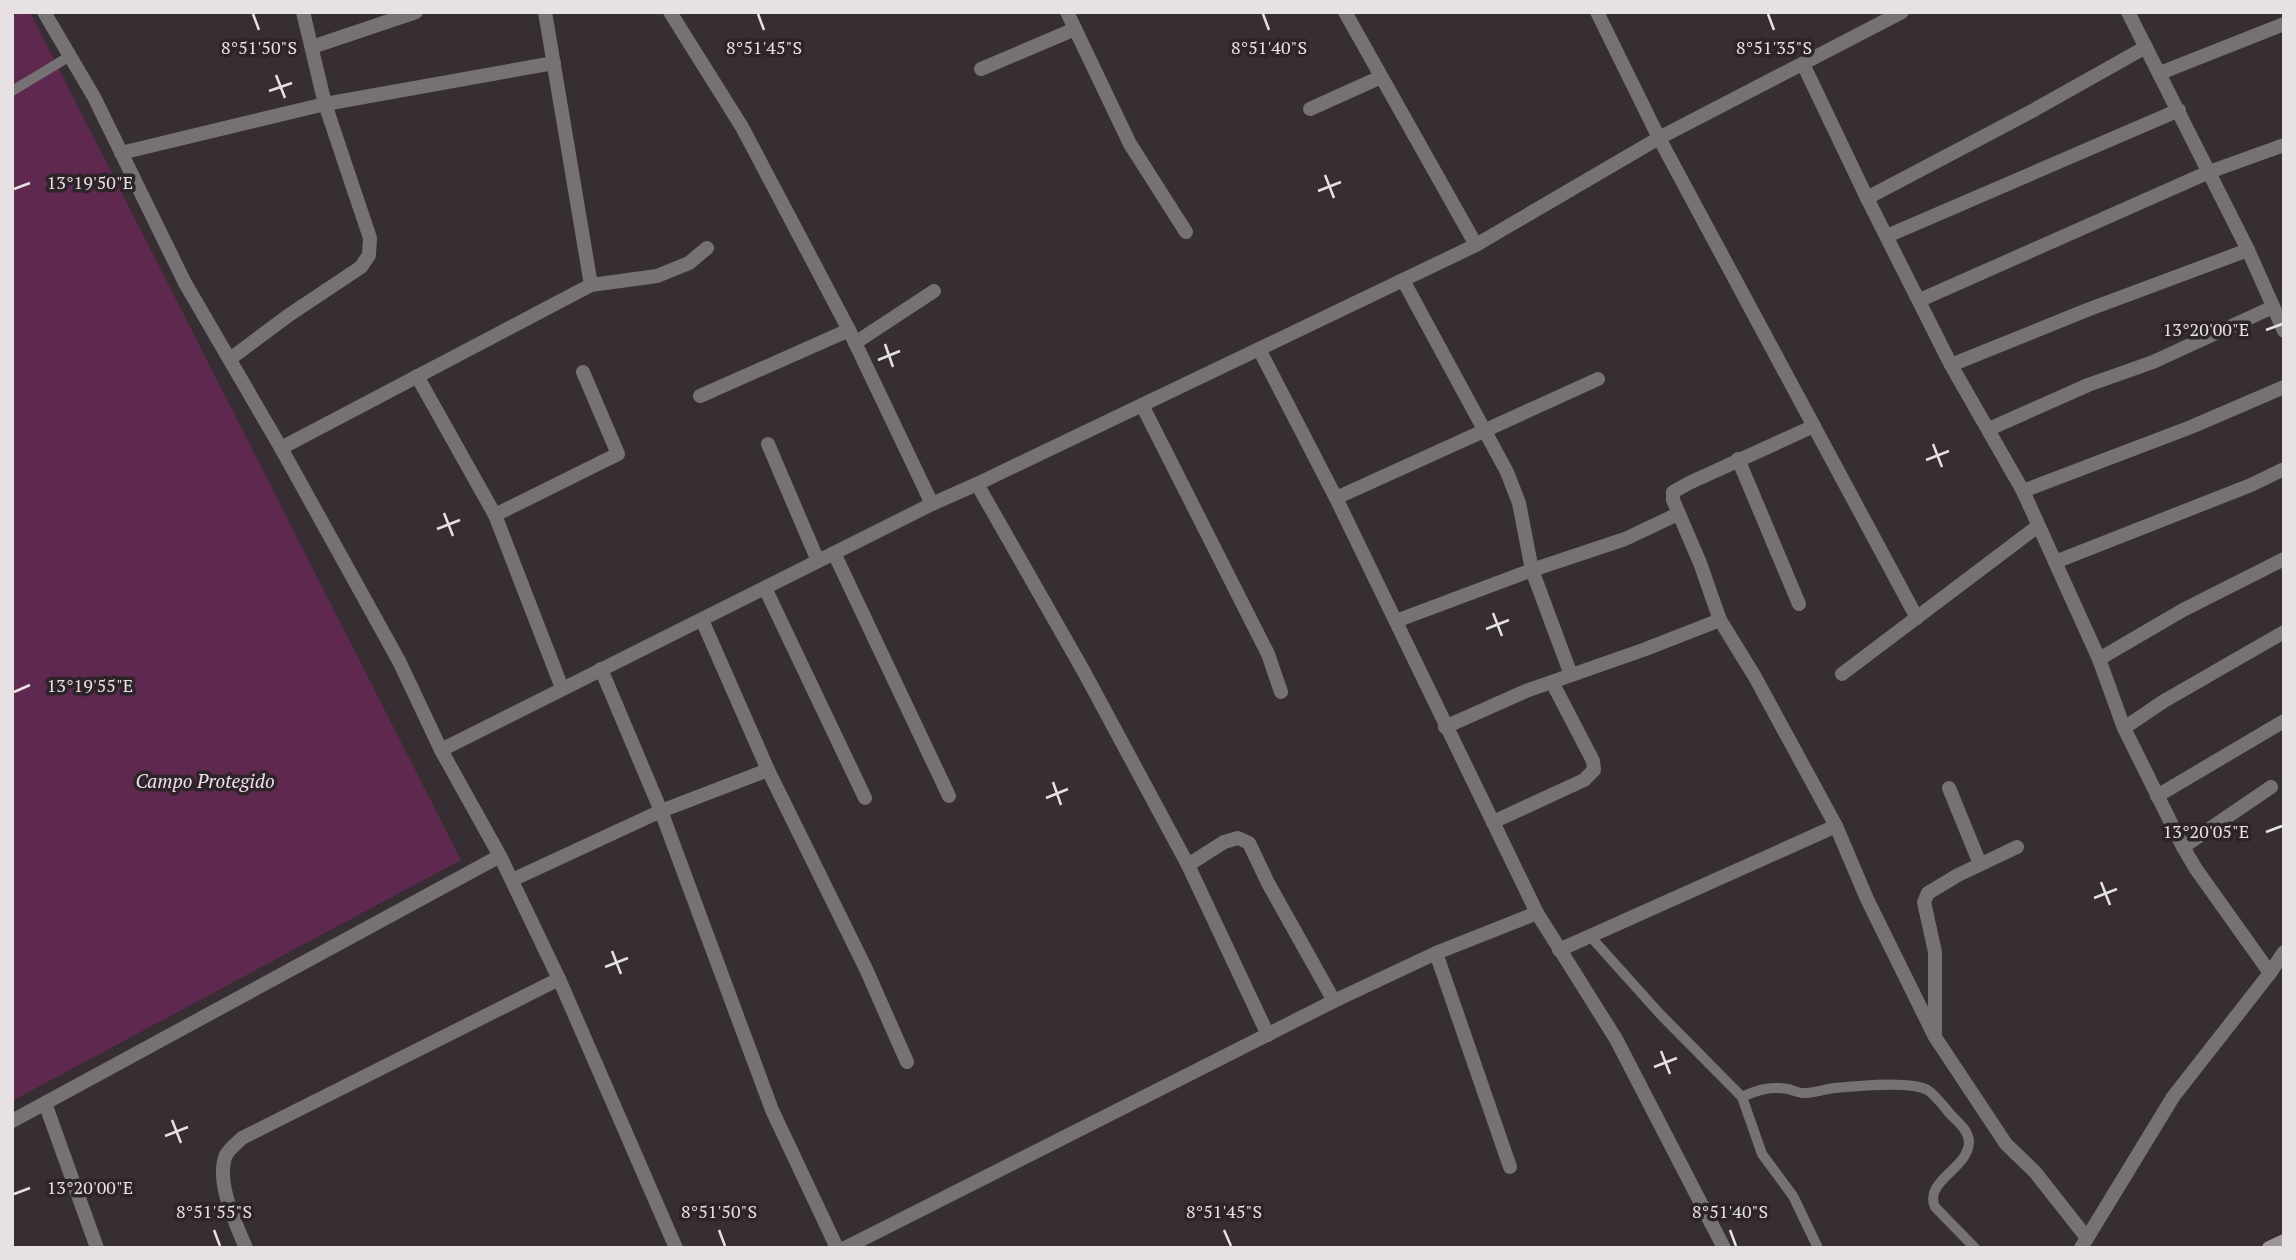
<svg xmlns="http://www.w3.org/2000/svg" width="2296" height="1260" viewBox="0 0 2296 1260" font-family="'PT Serif',serif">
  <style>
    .green { fill: #5e284f }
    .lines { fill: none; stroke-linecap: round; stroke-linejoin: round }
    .lane { stroke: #767174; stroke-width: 10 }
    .street { stroke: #767174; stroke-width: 14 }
    .secondary { stroke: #9d959a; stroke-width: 14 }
    .ticks { fill: none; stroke: #e7e1e4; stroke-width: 2.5 }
    .labels { text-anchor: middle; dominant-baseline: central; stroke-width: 7; stroke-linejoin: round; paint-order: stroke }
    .park-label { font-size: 19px; font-style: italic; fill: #f2ddeb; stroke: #2c2429 }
    .ticks-label { font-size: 18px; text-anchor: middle; fill: #e7e1e4; stroke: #2c2429; stroke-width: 7; stroke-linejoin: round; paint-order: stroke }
  </style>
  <rect width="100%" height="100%" fill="#362e33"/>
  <path class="green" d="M12,12H30L461,860L12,1101Z"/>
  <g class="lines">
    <g class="lane">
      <path d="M12,91L70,56"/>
      <path d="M1590,936L1660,1014L1742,1097C1757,1090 1770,1086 1788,1089C1793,1090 1798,1093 1803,1093C1814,1093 1825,1089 1835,1088C1856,1086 1913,1080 1929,1091C1937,1097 1944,1107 1951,1115C1958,1122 1968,1130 1969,1141C1970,1168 1923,1181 1935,1207L1975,1248"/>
      <path d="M1742,1097L1762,1154L1793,1196L1818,1248"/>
    </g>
    <g class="street">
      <path d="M44,12L94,97L185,283L281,448L399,661L441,750L500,856L559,979L676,1248"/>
      <path d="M545,12L591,285"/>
      <path d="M670,12L742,127L849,330L932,504"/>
      <path d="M1067,12L1130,144L1186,232"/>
      <path d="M1345,12L1476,245"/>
      <path d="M1597,12L1659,138L1917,618"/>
      <path d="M2128,12L2248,250L2284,331"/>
      <path d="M312,47L416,12"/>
      <path d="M1803,64L1867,198L1951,365L2023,491L2099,659L2124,728L2183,847L2196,869L2270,973"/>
      <path d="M981,69L1075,29"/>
      <path d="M2160,73L2284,24"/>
      <path d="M1310,109L1381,77"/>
      <path d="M121,153L325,104L554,63"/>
      <path d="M1867,198L2034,110L2146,47"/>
      <path d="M1887,236L2179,110"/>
      <path d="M1403,280L1507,472L1519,503L1532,570L1571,675"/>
      <path d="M1920,300L2209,172L2284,145"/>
      <path d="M855,343L934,291"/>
      <path d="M1259,349L1336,498L1537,913L1616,1039L1724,1248"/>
      <path d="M230,359L289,315L361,267L369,255L370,238L325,104L303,12"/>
      <path d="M1951,365L2087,310L2248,250"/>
      <path d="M417,376L495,515L562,688"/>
      <path d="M700,396L849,330"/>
      <path d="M1142,405L1268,654L1281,692"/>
      <path d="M1814,426L1689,483L1673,492V500L1700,563L1720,620L1755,677L1836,826L1867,899L1935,1037L2006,1144L2035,1172L2087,1238"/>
      <path d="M1989,429L2088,385L2153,362L2273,307"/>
      <path d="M768,444L818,561"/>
      <path d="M281,448L591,285L657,276L689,263L707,248"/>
      <path d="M1738,459L1799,604"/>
      <path d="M977,484L1083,670L1188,865L1268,1035"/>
      <path d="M2023,491L2191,427L2284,387"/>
      <path d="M1336,498L1598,379"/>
      <path d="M495,515L618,454L583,372"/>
      <path d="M834,553L949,796"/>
      <path d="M2055,562L2251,485L2284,469"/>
      <path d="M765,588L865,798"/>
      <path d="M702,620L768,770L866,969L907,1062"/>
      <path d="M1396,621L1532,570L1625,539L1678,514"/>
      <path d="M2099,659L2183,610L2284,559"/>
      <path d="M601,669L661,811L772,1110L837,1248"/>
      <path d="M1842,674L2038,526"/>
      <path d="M1445,727L1526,691L1643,650L1720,620"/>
      <path d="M2124,728L2164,701L2284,632"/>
      <path d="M441,750L932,504L977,484L1476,245L1659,138L1902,12"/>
      <path d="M1949,788L1980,864"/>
      <path d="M2157,796L2284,721"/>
      <path d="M1493,822L1584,780L1594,770L1593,761L1552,682"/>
      <path d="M2183,847L2271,787"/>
      <path d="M1188,865L1224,842L1238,838L1249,843L1268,883L1334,1001"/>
      <path d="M512,880L661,811L768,770"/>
      <path d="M1559,950L1836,826"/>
      <path d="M1436,953L1510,1167"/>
      <path d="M1935,1035V952L1924,902L1928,893L1958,875L2017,847"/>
      <path d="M45,1103L97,1248"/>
      <path d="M12,1121L500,856"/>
      <path d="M246,1248C236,1224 215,1181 226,1155C229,1149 237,1143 242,1138L559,979"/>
      <path d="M845,1248L1334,1001L1436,953L1537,913"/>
      <path d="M2081,1248L2173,1097L2270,973L2284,952"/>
    </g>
    <path class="secondary" d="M2269,1248L2284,1241"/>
  </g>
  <path class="ticks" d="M253,14L259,30M758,14L764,30M1263,14L1269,30M1768,14L1774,30M276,75L285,98M269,91L292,83M1325,175L1334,198M14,189L30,183M1318,191L1341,182M2266,330L2282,324M885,344L893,367M878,360L900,351M1933,444L1942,467M1926,460L1949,451M444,513L453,536M437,529L460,520M1493,613L1502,636M1486,629L1509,620M14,692L30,685M1053,782L1061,805M1046,798L1068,789M2266,832L2282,826M2101,882L2110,905M2094,898L2117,889M612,951L621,974M605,967L628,958M1661,1051L1670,1074M1654,1067L1677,1058M172,1120L181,1143M165,1136L188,1127M14,1194L30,1188M214,1230L220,1246M719,1230L725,1246M1224,1230L1231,1246M1730,1230L1736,1246"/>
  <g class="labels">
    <g class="park-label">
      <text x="205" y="780">Campo Protegido</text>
    </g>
  </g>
  <g class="ticks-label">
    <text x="259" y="54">8°51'50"S</text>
    <text x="764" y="54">8°51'45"S</text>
    <text x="1269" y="54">8°51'40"S</text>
    <text x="1774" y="54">8°51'35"S</text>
    <text x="90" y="189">13°19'50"E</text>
    <text x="2206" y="336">13°20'00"E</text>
    <text x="90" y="692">13°19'55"E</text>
    <text x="2206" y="838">13°20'05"E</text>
    <text x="90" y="1194">13°20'00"E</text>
    <text x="214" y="1218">8°51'55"S</text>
    <text x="719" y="1218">8°51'50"S</text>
    <text x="1224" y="1218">8°51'45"S</text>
    <text x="1730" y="1218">8°51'40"S</text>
  </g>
  <rect width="2296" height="1260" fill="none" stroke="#e7e1e4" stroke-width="28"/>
</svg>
